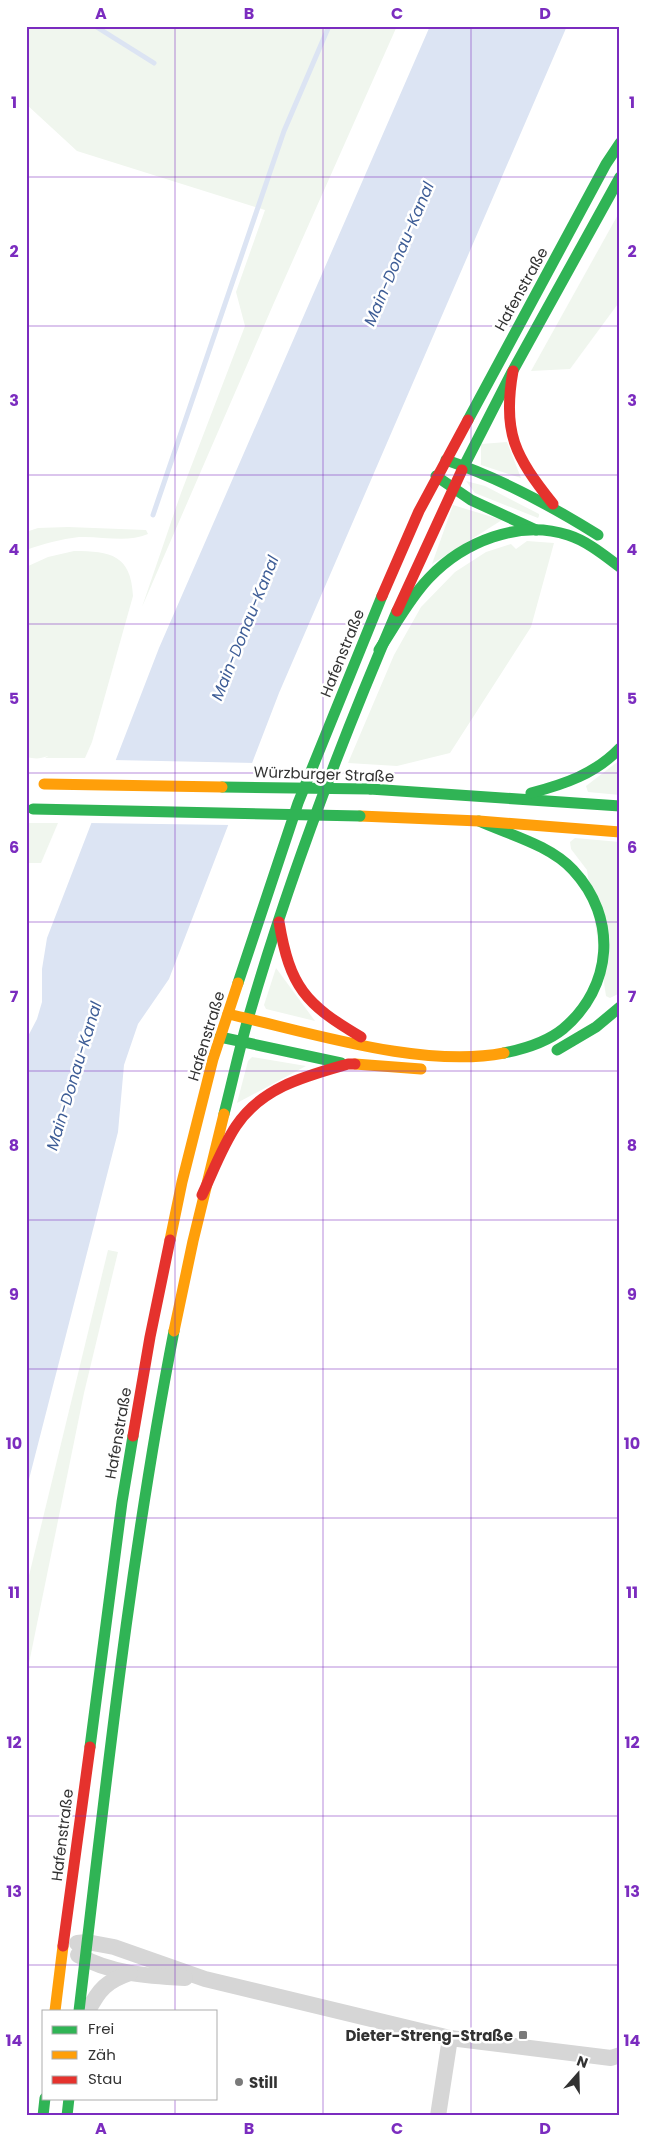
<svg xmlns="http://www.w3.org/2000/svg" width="646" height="2142" viewBox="0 0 646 2142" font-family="Poppins,sans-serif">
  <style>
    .green { fill: #f0f6ee }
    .water { fill: #dce4f3 }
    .pier { fill: #fff }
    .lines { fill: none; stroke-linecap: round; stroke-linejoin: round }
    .stream { stroke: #dce4f3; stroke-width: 5 }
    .street { stroke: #d6d6d6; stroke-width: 16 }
    .fast { stroke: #30b455; stroke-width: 11 }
    .slow { stroke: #ff9f0a; stroke-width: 11 }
    .jam { stroke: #e5322d; stroke-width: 11 }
    .fast-bridge { stroke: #30b455; stroke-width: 11 }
    .slow-bridge { stroke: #ff9f0a; stroke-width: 11 }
    .grid { fill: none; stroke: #7b2cbf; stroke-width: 1; stroke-opacity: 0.55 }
    .poi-dot { fill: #7a7a7a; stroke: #fff; stroke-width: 2 }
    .labels { text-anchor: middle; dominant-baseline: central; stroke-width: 5; stroke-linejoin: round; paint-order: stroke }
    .street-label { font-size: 15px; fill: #323232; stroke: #fff }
    .poi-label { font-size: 15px; font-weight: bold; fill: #323232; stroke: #fff; text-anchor: end }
    .water-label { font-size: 16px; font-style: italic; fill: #3e5d96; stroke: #fff }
    .neatline { fill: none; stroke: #7b2cbf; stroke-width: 2 }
    .grid-label { font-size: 16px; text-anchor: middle; font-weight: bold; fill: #7b2cbf }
  </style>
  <rect width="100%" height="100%" fill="#fff"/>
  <g class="green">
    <path d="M26,26H397L273,305L142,607L181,493L245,326L236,292L265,210L77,151L26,104Z"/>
    <path d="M620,211V301L570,369L531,371Z"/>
    <path d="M507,442L521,478L481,465V444Z"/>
    <path d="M466,481L485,486L539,514V516L538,518L475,493Z"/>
    <path d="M453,505L502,520L432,564Z"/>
    <path d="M68,527L146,530L148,534C127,543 102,536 79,537C61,539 43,544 26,550V532L38,528Z"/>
    <path d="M527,541L554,543L531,627L450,753L397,766L348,763L394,655L421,607L455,572L486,552L511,544L516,549Z"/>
    <path d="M74,551C111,551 131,555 133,596L92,742L85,758H45L48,756C40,759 35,759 26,757V567L48,557Z"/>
    <path d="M620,760V795L588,792L586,786Z"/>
    <path d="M26,823H58L41,863H26Z"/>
    <path d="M575,838L620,842V993L610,998L606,996L587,870L571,849L570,842Z"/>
    <path d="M276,968L315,1021L266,1009L264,1005Z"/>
    <path d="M252,1057L306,1066L237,1103L248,1061Z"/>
    <path d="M108,1250L118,1252L84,1393L26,1678V1588Z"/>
  </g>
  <path class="water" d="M430,26H567L279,693L169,979L138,1024L124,1065L118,1132L26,1491V1040L37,1019L42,1002V969L47,938L159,648Z"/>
  <path class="pier" d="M113,760L255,763L231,825L89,823Z"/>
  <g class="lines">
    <g class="stream">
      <path d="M95,26L154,63"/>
      <path d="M153,515L284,131L329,26"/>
    </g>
    <g class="street">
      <path d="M77,1943L87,1942L114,1947L205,1979L450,2038L611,2058L620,2055"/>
      <path d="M78,1955C111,1974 148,1976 185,1978"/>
      <path d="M88,2011C99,1989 107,1981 130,1973"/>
      <path d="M438,2116L450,2038"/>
    </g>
    <g class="fast">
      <path d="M468,420L606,164L620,143"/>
      <path d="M446,460C500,478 550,505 598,535"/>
      <path d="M462,470L511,374L620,177"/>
      <path d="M436,476L471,500L536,530"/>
      <path d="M379,650C395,626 409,599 429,578C463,542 519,519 568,535C587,541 604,555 620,567"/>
      <path d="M370,789L620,806"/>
      <path d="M531,793C565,784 595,774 620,748"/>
      <path d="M479,821C510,835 550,845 573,870C618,918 613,987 563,1029C547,1042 524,1049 504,1053"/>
      <path d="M238,983L298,803L382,596"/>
      <path d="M220,1037L341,1063"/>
      <path d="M557,1050L596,1027L620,1007"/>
      <path d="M224,1114C232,1083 239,1050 248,1019C288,880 340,744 397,611"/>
      <path d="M90,1747L122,1502L133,1436"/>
      <path d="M79,2011C106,1784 130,1557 174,1331"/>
      <path d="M43,2116L45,2098"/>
      <path d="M67,2116L69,2098"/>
    </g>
    <g class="slow">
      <path d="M360,816L479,821L620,832"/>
      <path d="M228,1014C309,1032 422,1069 504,1053"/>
      <path d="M355,1064L421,1069"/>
      <path d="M170,1240L182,1182L213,1059L238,983"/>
      <path d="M174,1331L193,1241L224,1114"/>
      <path d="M55,2011L63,1946"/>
    </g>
    <g class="jam">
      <path d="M513,371C502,433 515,456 553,504"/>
      <path d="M382,596L419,511L468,420"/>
      <path d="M397,611L462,470"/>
      <path d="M279,922C290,987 305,1004 361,1037"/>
      <path d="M202,1195C213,1172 222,1147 236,1126C262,1087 306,1076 348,1064H355"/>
      <path d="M133,1436L150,1337L170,1240"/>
      <path d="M63,1946L90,1747"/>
    </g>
    <g class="fast-bridge">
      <path d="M222,787L370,789"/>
      <path d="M33,809L360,816"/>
    </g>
    <path class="slow-bridge" d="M44,784L222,787"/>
  </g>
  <path class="grid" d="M175,26V2011M323,26V2116M471,26V2116M26,177H620M26,326H620M26,475H620M26,624H620M26,773H620M26,922H620M26,1071H620M26,1220H620M26,1369H620M26,1518H620M26,1667H620M26,1816H620M26,1965H620M175,2098V2116"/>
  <g class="poi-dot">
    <rect x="518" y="2030" width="10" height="10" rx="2.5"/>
    <circle cx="239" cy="2082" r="5"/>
  </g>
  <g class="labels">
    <g class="street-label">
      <text transform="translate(521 289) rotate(-61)">Hafenstraße</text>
      <text transform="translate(342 653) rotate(-68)">Hafenstraße</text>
      <text transform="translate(324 774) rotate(2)">Würzburger Straße</text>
      <text transform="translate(206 1036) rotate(-73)">Hafenstraße</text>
      <text transform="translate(118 1433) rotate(-80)">Hafenstraße</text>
      <text transform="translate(62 1835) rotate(-83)">Hafenstraße</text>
    </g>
    <g class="poi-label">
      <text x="513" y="2035">Dieter-Streng-Straße</text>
      <text x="249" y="2082" text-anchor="start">Still</text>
    </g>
    <g class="water-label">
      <text transform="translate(399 254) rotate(-67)">Main-Donau-Kanal</text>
      <text transform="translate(245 628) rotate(-68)">Main-Donau-Kanal</text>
      <text transform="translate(74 1076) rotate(-73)">Main-Donau-Kanal</text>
    </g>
  </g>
  <rect width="646" height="2142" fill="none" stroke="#ffffff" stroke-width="55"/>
  <rect x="42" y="2010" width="175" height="90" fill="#ffffff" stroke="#adadad"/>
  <rect x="52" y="2026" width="25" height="8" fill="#30b455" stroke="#adadad"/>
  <text x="88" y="2034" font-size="15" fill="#323232">Frei</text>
  <rect x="52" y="2051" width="25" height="8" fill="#ff9f0a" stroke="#adadad"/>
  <text x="88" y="2060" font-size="15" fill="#323232">Zäh</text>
  <rect x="52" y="2076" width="25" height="8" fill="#e5322d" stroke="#adadad"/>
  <text x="88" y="2084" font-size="15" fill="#323232">Stau</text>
  <g transform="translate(578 2074) rotate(20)" stroke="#ffffff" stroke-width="4" paint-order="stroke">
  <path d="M0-4L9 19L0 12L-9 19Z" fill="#323232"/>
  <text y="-8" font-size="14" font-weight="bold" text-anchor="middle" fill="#323232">N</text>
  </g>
  <rect x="28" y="28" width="590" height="2086" class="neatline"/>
  <g class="grid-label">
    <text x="101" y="19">A</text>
    <text x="249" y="19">B</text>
    <text x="397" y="19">C</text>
    <text x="545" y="19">D</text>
    <text x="14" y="108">1</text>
    <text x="632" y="108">1</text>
    <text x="14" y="257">2</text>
    <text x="632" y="257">2</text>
    <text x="14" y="406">3</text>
    <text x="632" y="406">3</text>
    <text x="14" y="555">4</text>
    <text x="632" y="555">4</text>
    <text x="14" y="704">5</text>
    <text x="632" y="704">5</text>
    <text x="14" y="853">6</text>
    <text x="632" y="853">6</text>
    <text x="14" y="1002">7</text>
    <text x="632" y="1002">7</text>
    <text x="14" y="1151">8</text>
    <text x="632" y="1151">8</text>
    <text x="14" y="1300">9</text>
    <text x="632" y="1300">9</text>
    <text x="14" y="1449">10</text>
    <text x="632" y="1449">10</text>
    <text x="14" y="1598">11</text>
    <text x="632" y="1598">11</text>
    <text x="14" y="1748">12</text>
    <text x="632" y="1748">12</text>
    <text x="14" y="1897">13</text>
    <text x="632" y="1897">13</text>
    <text x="14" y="2046">14</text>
    <text x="632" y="2046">14</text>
    <text x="101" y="2134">A</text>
    <text x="249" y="2134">B</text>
    <text x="397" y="2134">C</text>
    <text x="545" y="2134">D</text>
  </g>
</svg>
